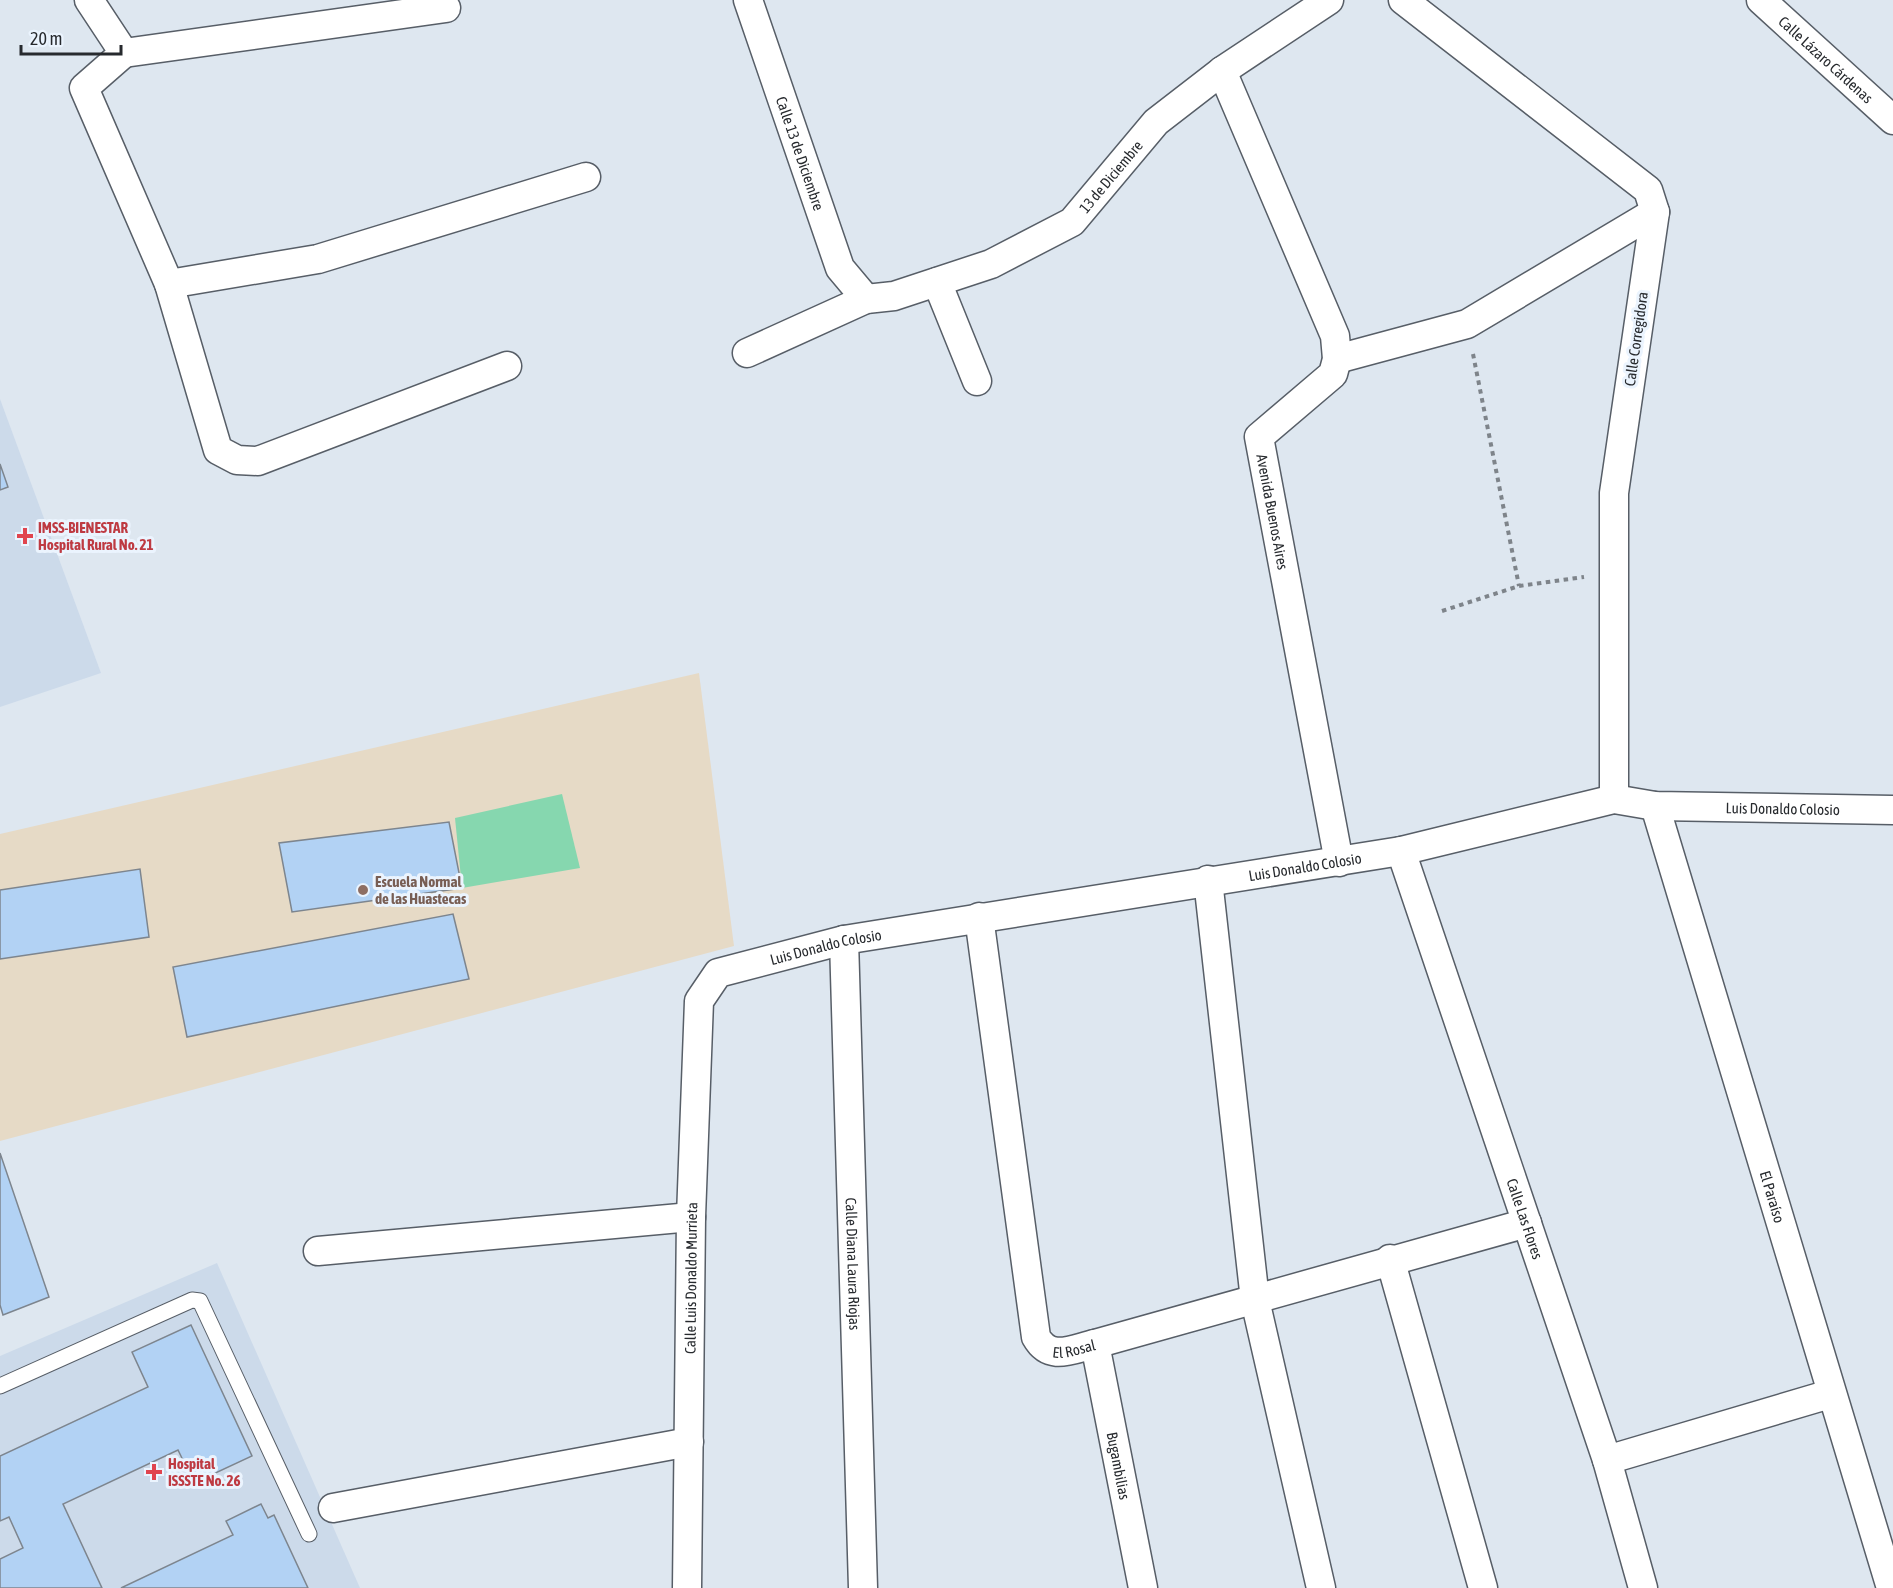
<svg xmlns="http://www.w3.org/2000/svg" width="1893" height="1588" viewBox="0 0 1893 1588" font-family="'Asap Condensed',sans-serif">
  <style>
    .built { fill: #ccdaea }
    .education { fill: #e6dac6 }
    .green { fill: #86d7af }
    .building { fill: #b2d2f4; stroke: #7d858e; stroke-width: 1.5 }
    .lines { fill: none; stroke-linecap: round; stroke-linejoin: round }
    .lane-casing { stroke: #575e67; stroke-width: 17 }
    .street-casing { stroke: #575e67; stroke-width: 31 }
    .path { stroke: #7e848a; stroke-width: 4; stroke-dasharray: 4.5 4.5; stroke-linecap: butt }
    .lane { stroke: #fff; stroke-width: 15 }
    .street { stroke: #fff; stroke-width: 28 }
    .health-dot { fill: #e0444e; stroke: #ebf4fe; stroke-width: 2 }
    .education-dot { fill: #8d6e63; stroke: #ebf4fe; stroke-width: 2 }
    .labels { text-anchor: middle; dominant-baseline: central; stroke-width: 6; stroke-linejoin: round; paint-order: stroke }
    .street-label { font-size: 15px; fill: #272a2e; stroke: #ebf4fe }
    .health-label { font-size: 15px; font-weight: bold; fill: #be3a42; stroke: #ebf4fe; text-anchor: start }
    .education-label { font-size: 15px; font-weight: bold; fill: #785e54; stroke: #ebf4fe; text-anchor: start }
  </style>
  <rect width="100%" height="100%" fill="#dee7f0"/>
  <g class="built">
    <path d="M0,399L101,673L0,707Z"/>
    <path d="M217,1263L360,1588H0V1356Z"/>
  </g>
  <path class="education" d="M699,673L734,946L0,1141V834Z"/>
  <path class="green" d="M562,794L580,868L462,888L455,818Z"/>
  <g class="building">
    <path d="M0,464L8,487L0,490Z"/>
    <path d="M449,822L462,888L292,912L279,843Z"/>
    <path d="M140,869L149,937L0,959V890Z"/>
    <path d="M453,914L469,979L187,1037L173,967Z"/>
    <path d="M0,1153L49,1297L3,1315L0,1305Z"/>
    <path d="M191,1325L252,1456L194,1483L178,1450L63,1504L102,1588H0V1559L23,1548L9,1517L0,1521V1456L148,1387L132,1352Z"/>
    <path d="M261,1504L268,1518L274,1515L308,1588H121L233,1535L226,1521Z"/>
  </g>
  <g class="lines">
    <g class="lane-casing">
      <path id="lane" d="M0,1386L192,1300L200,1301L309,1534"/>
    </g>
    <g class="street-casing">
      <g id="street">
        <path d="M89,0L124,53L84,88L169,284L218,450L237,460L258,461L507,366"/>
        <path id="s1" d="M748,0L840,268L866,299"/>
        <path d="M1403,0L1648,190L1655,212L1614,493V799"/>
        <path id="s2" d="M1761,0L1893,120"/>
        <path d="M124,53L446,8"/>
        <path id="s3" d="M1222,71L1335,336L1337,359L1333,374L1259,437L1339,862"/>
        <path d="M937,282L977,381"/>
        <path d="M169,284L318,259L586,177"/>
        <path id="s4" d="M747,353L866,299L894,296L991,264L1072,222L1156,122L1222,71L1329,0"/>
        <path d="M1337,359L1467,324L1655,212"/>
        <path id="s5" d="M1655,806L1891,1588"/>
        <path id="s6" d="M1401,851L1607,1460L1643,1588"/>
        <path d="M1208,880L1255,1300L1321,1588"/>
        <path id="s7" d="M979,917L1036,1337C1050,1362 1072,1349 1095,1344L1527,1223"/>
        <path id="s8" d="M844,940L863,1588"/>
        <path d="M318,1251L691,1217"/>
        <path d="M1390,1259L1483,1588"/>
        <path id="s9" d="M1095,1344L1143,1588"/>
        <path d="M1607,1460L1830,1394"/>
        <path d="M333,1508L689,1442"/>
        <path id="s10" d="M687,1588L691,1217L699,1001L718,973L844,940L1401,851L1614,799L1655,806L1893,810"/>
      </g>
    </g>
    <g class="path">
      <path d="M1473,354L1519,586"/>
      <path d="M1442,611L1519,586L1584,577"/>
    </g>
    <use href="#lane" class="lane"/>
    <use href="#street" class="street"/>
  </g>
  <g class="health-dot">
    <path d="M22 527h6v6h6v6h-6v6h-6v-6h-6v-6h6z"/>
    <path d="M151 1463h6v6h6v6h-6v6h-6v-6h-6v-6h6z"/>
  </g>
  <circle class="education-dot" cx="363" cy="890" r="6"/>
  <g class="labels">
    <g class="street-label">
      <text stroke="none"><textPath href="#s2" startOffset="88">Calle Lázaro Cárdenas</textPath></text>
      <text stroke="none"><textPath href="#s1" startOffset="162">Calle 13 de Diciembre</textPath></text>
      <text stroke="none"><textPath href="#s4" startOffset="412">13 de Diciembre</textPath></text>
      <text transform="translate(1636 339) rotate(-82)">Calle Corregidora</text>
      <text stroke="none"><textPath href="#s3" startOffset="500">Avenida Buenos Aires</textPath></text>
      <text stroke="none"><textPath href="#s10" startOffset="1704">Luis Donaldo Colosio</textPath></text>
      <text stroke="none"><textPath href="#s10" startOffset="1218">Luis Donaldo Colosio</textPath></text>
      <text stroke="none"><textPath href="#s10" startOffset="732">Luis Donaldo Colosio</textPath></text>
      <text stroke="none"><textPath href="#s5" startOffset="408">El Paraíso</textPath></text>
      <text stroke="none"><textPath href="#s6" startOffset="388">Calle Las Flores</textPath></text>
      <text stroke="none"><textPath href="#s8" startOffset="324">Calle Diana Laura Riojas</textPath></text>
      <text stroke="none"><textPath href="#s10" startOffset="310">Calle Luis Donaldo Murrieta</textPath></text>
      <text stroke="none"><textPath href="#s7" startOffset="468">El Rosal</textPath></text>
      <text stroke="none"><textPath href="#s9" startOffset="124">Bugambilias</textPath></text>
    </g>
    <g class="health-label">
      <text x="38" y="527">IMSS-BIENESTAR<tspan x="38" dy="17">Hospital Rural No. 21</tspan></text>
      <text x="168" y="1463">Hospital<tspan x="168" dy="17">ISSSTE No. 26</tspan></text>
    </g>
    <g class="education-label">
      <text x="375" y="881">Escuela Normal<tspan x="375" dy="17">de las Huastecas</tspan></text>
    </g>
  </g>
  <path d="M21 45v9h100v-9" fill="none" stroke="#272a2e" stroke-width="3"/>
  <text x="30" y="45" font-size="18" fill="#272a2e" stroke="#ebf4fe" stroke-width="4.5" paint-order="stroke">20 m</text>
</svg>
